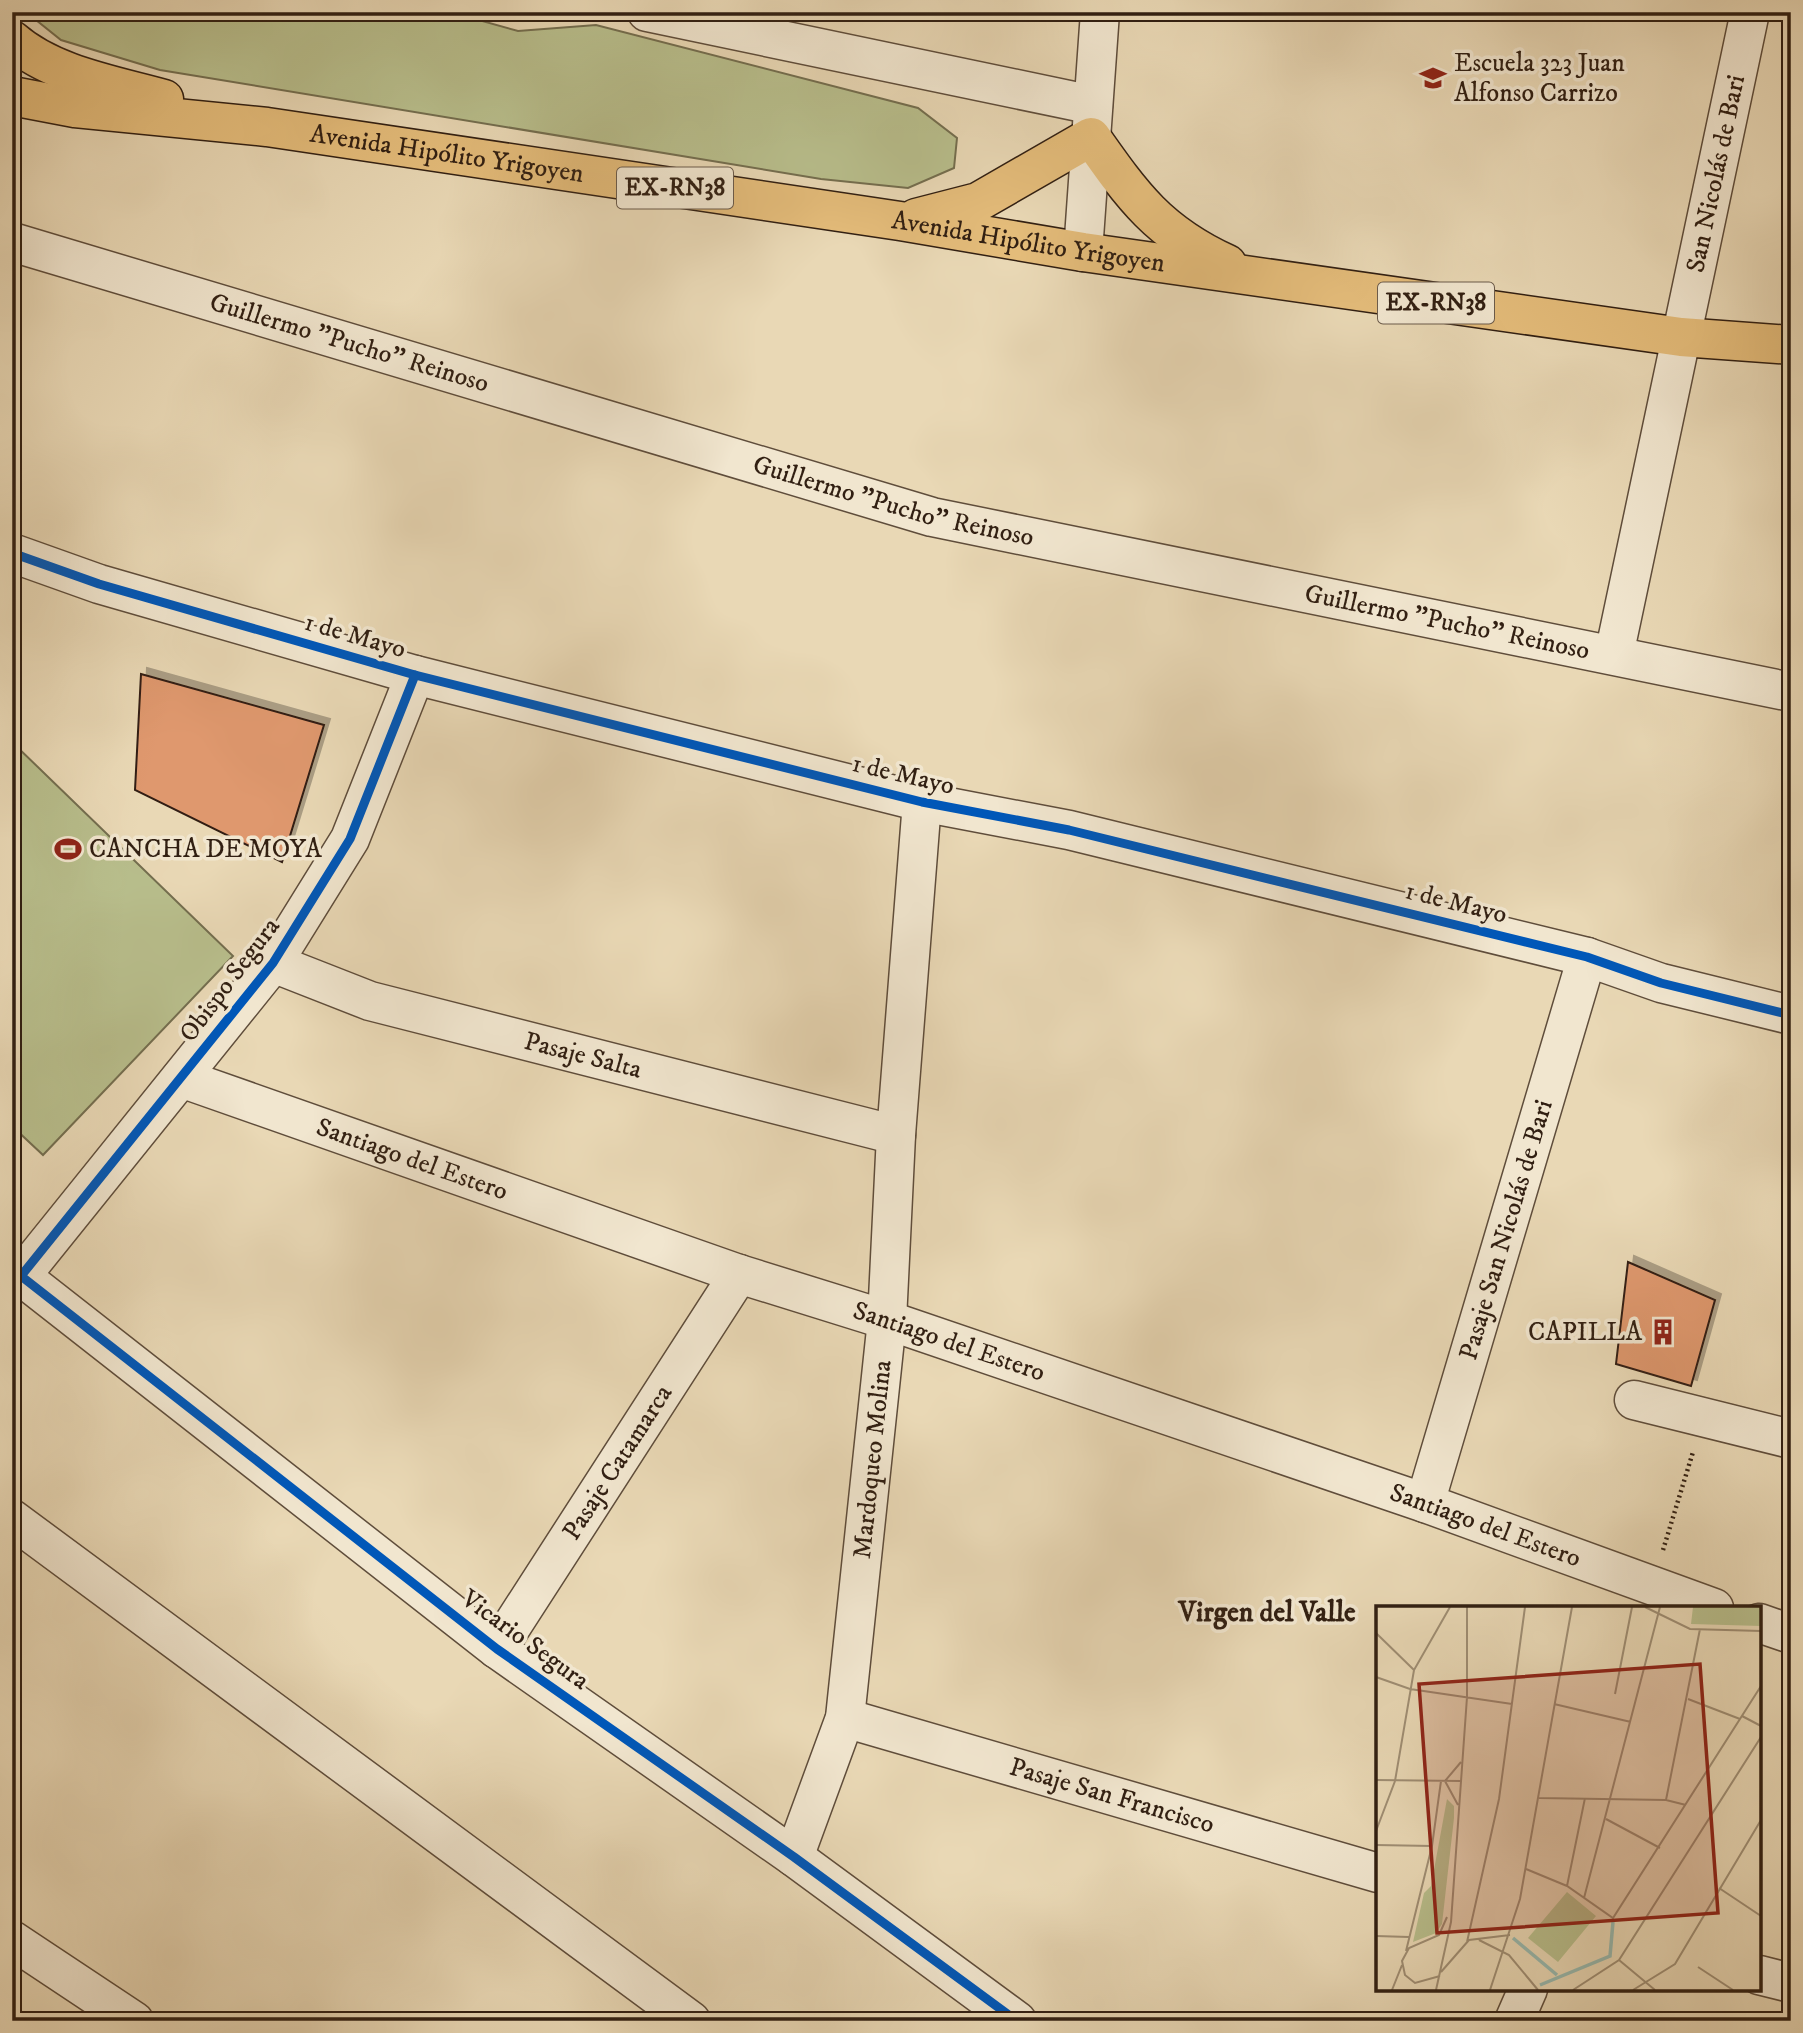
<svg xmlns="http://www.w3.org/2000/svg" width="1803" height="2033" viewBox="0 0 1803 2033" font-family="'IM FELL DW Pica',serif">
  <style>
    .green { fill: #b8be8c; stroke: #746e4f; stroke-width: 2 }
    .building { fill: #df986e; stroke: #311f12; stroke-width: 2; filter: url(#shadow) }
    .lines { fill: none; stroke-linecap: round; stroke-linejoin: round }
    .minor-casing { stroke: #5f4d3b; stroke-width: 41 }
    .major-casing { stroke: #311f12; stroke-width: 41 }
    .path { stroke: #311f12; stroke-width: 4.5; stroke-dasharray: 2 3.5; stroke-linecap: butt }
    .minor { stroke: #f1e6cf; stroke-width: 38 }
    .major { stroke: #e4bc7a; stroke-width: 38 }
    .cycleway-casing { stroke: #f1e6cf; stroke-width: 13 }
    .cycleway { stroke: #0057b8; stroke-width: 9 }
    .labels { text-anchor: middle; dominant-baseline: central; stroke-width: 7; stroke-linejoin: round; paint-order: stroke }
    .shield { fill: #f1e6cf; stroke: #6b5b4b; stroke-width: 2 }
    .shield-label { font-size: 24px; font-weight: bold; fill: #311f12 }
    .poi-label { font-size: 26px; fill: #311f12; stroke: #f1e6cf; text-anchor: start }
    .street-label { font-size: 26px; fill: #311f12; stroke: #f1e6cf }
    .neighbourhood-label { font-size: 28px; font-weight: bold; fill: #311f12; stroke: #f1e6cf }
    .inset-river { fill: none; stroke: #97b9af; stroke-width: 3.5 }
    .inset-road { fill: none; stroke: #9f8e74; stroke-width: 2 }
    .view { fill: #8f2418; fill-opacity: 0.15; stroke: #8f2418; stroke-width: 3.5 }
    .inset-edge { fill: none; stroke: #311f12; stroke-width: 3.5 }
  </style>
  <defs>
    <filter id="shadow"><feDropShadow dx="6" dy="-6" stdDeviation="0" flood-color="#0004"/></filter>
  </defs>
  <rect width="100%" height="100%" fill="#e9d8b5"/>
  <filter id="stains"><feTurbulence type="fractalNoise" baseFrequency=".00286" numOctaves="4"/><feColorMatrix values="0 0 0 0 .2 0 0 0 0 .09 0 0 0 0 .02 0 0 0 .5 -.17"/></filter>
  <radialGradient id="worn" r=".72"><stop offset=".6" stop-color="#630" stop-opacity="0"/><stop offset="1" stop-color="#630" stop-opacity=".3"/></radialGradient>
  <g class="green">
    <path d="M26,12H450L518,31L596,25L918,108L957,138L954,168L908,188L821,179L160,70L61,40Z"/>
    <path d="M12,742L233,956L43,1155L12,1126Z"/>
  </g>
  <g class="building">
    <path d="M141,674L324,725L282,862L135,790Z"/>
    <path d="M1628,1262L1715,1300L1691,1386L1616,1364Z"/>
  </g>
  <g class="lines">
    <g class="minor-casing">
      <g id="minor">
        <path d="M647,12L1093,105"/>
        <path id="s1" d="M12,242L932,517L1791,692"/>
        <path d="M1083,252L1100,12"/>
        <path d="M12,553L99,584L415,675L922,802L1069,830L1587,957L1661,983L1791,1015"/>
        <path id="s2" d="M1614,655L1750,12"/>
        <path d="M415,675L350,839L273,963L21,1276L497,1649L794,1857L1017,2021"/>
        <path id="s3" d="M273,963L370,1001L896,1135"/>
        <path id="s4" d="M181,1078L739,1274L887,1320L1425,1503L1714,1608"/>
        <path d="M1634,1400L1791,1439"/>
        <path id="s5" d="M1425,1503L1587,957"/>
        <path d="M12,1519L691,2021"/>
        <path d="M1759,1623L1791,1634"/>
        <path id="s6" d="M497,1649L739,1274"/>
        <path id="s7" d="M845,1718L1378,1873"/>
        <path id="s8" d="M794,1857L845,1718L887,1320L896,1135L922,802"/>
        <path d="M12,1940L134,2021"/>
        <path d="M1759,1975L1791,1983"/>
        <path d="M1514,2021L1528,1989"/>
      </g>
    </g>
    <g class="major-casing">
      <g id="major">
        <path d="M12,40C52,75 114,85 164,99"/>
        <path id="s9" d="M12,96L75,108L267,127L900,221L1083,252L1681,337L1791,345"/>
        <path d="M916,218L978,202L1091,137C1133,197 1159,233 1227,264"/>
      </g>
    </g>
    <path class="path" d="M1663,1550L1693,1452"/>
    <use href="#minor" class="minor"/>
    <use href="#major" class="major"/>
    <g class="cycleway-casing">
      <g id="cycleway">
        <path d="M12,553L99,584L415,675L922,802L1069,830L1587,957L1661,983L1791,1015"/>
        <path d="M415,675L350,839L273,963L21,1276L497,1649L794,1857L1017,2021"/>
      </g>
    </g>
    <use href="#cycleway" class="cycleway"/>
  </g>
  <defs>
    <g id="school-bare" transform="scale(2.1)"><path d="M0-5L7-2L0 1L-7-2ZM-4 1L0 2.5L4 1V4Q0 6-4 4Z" fill="#8f2418" stroke="#f1e6cf" stroke-width="2.5" paint-order="stroke"/></g>
    <g id="stadium-bare" transform="scale(2.1)"><path d="M0-5a6.5 5 0 1 0 0 10a6.5 5 0 1 0 0-10ZM-3.5-1.8h7v3.6h-7Z" fill="#8f2418" stroke="#f1e6cf" stroke-width="2.5" paint-order="stroke"/></g>
    <g id="building-bare" transform="scale(2.1)"><path d="M-4-6H4V6H1V3H-1V6H-4ZM-2.5-4.3h1.7v1.8h-1.7ZM.8-4.3h1.7v1.8H.8ZM-2.5-1h1.7V.8h-1.7ZM.8-1h1.7V.8H.8Z" fill="#8f2418" stroke="#f1e6cf" stroke-width="2.5" paint-order="stroke"/></g>
  </defs>
  <g fill-rule="evenodd">
    <use href="#school-bare" x="1433" y="78"/>
    <use href="#stadium-bare" x="68" y="849"/>
    <use href="#building-bare" x="1663" y="1332"/>
  </g>
  <g class="labels">
    <g class="shield">
      <rect x="617" y="167.5" width="116" height="41" rx="5"/>
      <rect x="1378" y="282.5" width="116" height="41" rx="5"/>
    </g>
    <g class="shield-label">
      <text x="675" y="188">EX-RN38</text>
      <text x="1436" y="303">EX-RN38</text>
    </g>
    <g class="poi-label">
      <text x="1454" y="63">Escuela 323 Juan<tspan x="1454" dy="30">Alfonso Carrizo</tspan></text>
      <text x="89" y="849">CANCHA DE MOYA</text>
      <text x="1642" y="1332" text-anchor="end">CAPILLA</text>
    </g>
    <g class="street-label">
      <text stroke="none"><textPath href="#s9" startOffset="439">Avenida Hipólito Yrigoyen</textPath></text>
      <text stroke="none"><textPath href="#s2" startOffset="492">San Nicolás de Bari</textPath></text>
      <text stroke="none"><textPath href="#s9" startOffset="1027">Avenida Hipólito Yrigoyen</textPath></text>
      <text stroke="none"><textPath href="#s1" startOffset="352">Guillermo "Pucho" Reinoso</textPath></text>
      <text stroke="none"><textPath href="#s1" startOffset="919">Guillermo "Pucho" Reinoso</textPath></text>
      <text stroke="none"><textPath href="#s1" startOffset="1486">Guillermo "Pucho" Reinoso</textPath></text>
      <text transform="translate(355 636) rotate(16)">1 de Mayo</text>
      <text transform="translate(903 775) rotate(13)">1 de Mayo</text>
      <text transform="translate(1456 903) rotate(14)">1 de Mayo</text>
      <text transform="translate(230 980) rotate(-53)">Obispo Segura</text>
      <text stroke="none"><textPath href="#s3" startOffset="324">Pasaje Salta</textPath></text>
      <text stroke="none"><textPath href="#s4" startOffset="245">Santiago del Estero</textPath></text>
      <text stroke="none"><textPath href="#s5" startOffset="285">Pasaje San Nicolás de Bari</textPath></text>
      <text stroke="none"><textPath href="#s4" startOffset="812">Santiago del Estero</textPath></text>
      <text stroke="none"><textPath href="#s8" startOffset="408">Mardoqueo Molina</textPath></text>
      <text stroke="none"><textPath href="#s6" startOffset="222">Pasaje Catamarca</textPath></text>
      <text stroke="none"><textPath href="#s4" startOffset="1379">Santiago del Estero</textPath></text>
      <text transform="translate(525 1640) rotate(36)">Vicario Segura</text>
      <text stroke="none"><textPath href="#s7" startOffset="278">Pasaje San Francisco</textPath></text>
    </g>
    <g class="neighbourhood-label">
      <text x="1267" y="1612">Virgen del Valle</text>
    </g>
  </g>
  <g transform="translate(1376 1606)">
    <rect width="385" height="385" fill="#e9d8b5"/>
    <path d="M317,1H385V20L315,18ZM71,193L78,200V212L66,318L60,327L37,336L48,287L55,280ZM191,286L220,310L182,356L152,332Z" fill="#b8be8c"/>
    <path class="inset-river" d="M137,332L181,369M164,379L234,350L237,316"/>
    <path class="inset-road" d="M269,1L314,23L385,25M0,27L38,64M0,71L34,83L136,98M239,88L256,1M312,93L364,113M178,98L255,116M366,110L385,120M0,174L85,175M163,192L290,194L310,199M290,194L324,23M82,199L69,175L85,156M230,213L284,242M0,225L19,175L38,64L74,1M0,239L56,240M150,263L191,280L237,312L385,80M191,280L209,192M343,282L385,310M208,292L284,1M0,330L33,331M103,334L133,349L162,384M91,336L123,193L149,1M30,345L56,240L65,175M243,354L279,384M322,361L357,384M65,366L93,334L134,329M64,370L39,377L29,369L26,355L33,342L63,329L71,311M16,384L26,359M60,384L75,316L91,91V1M114,384L144,293L196,1M197,384L243,354L385,131M257,384L299,358L385,214"/>
    <path class="view" d="M324,58L342,307L61,327L43,78Z"/>
    <rect width="385" height="385" class="inset-edge"/>
  </g>
  <rect width="1803" height="2033" fill="none" stroke="#e9d8b5" stroke-width="42"/>
  <rect x="14" y="14" width="1775" height="2005" fill="none" stroke="#311f12" stroke-width="3.5"/>
  <rect x="21" y="21" width="1761" height="1991" fill="none" stroke="#311f12" stroke-width="2"/>
  <rect width="100%" height="100%" filter="url(#stains)"/>
  <rect width="100%" height="100%" fill="url(#worn)"/>
</svg>
